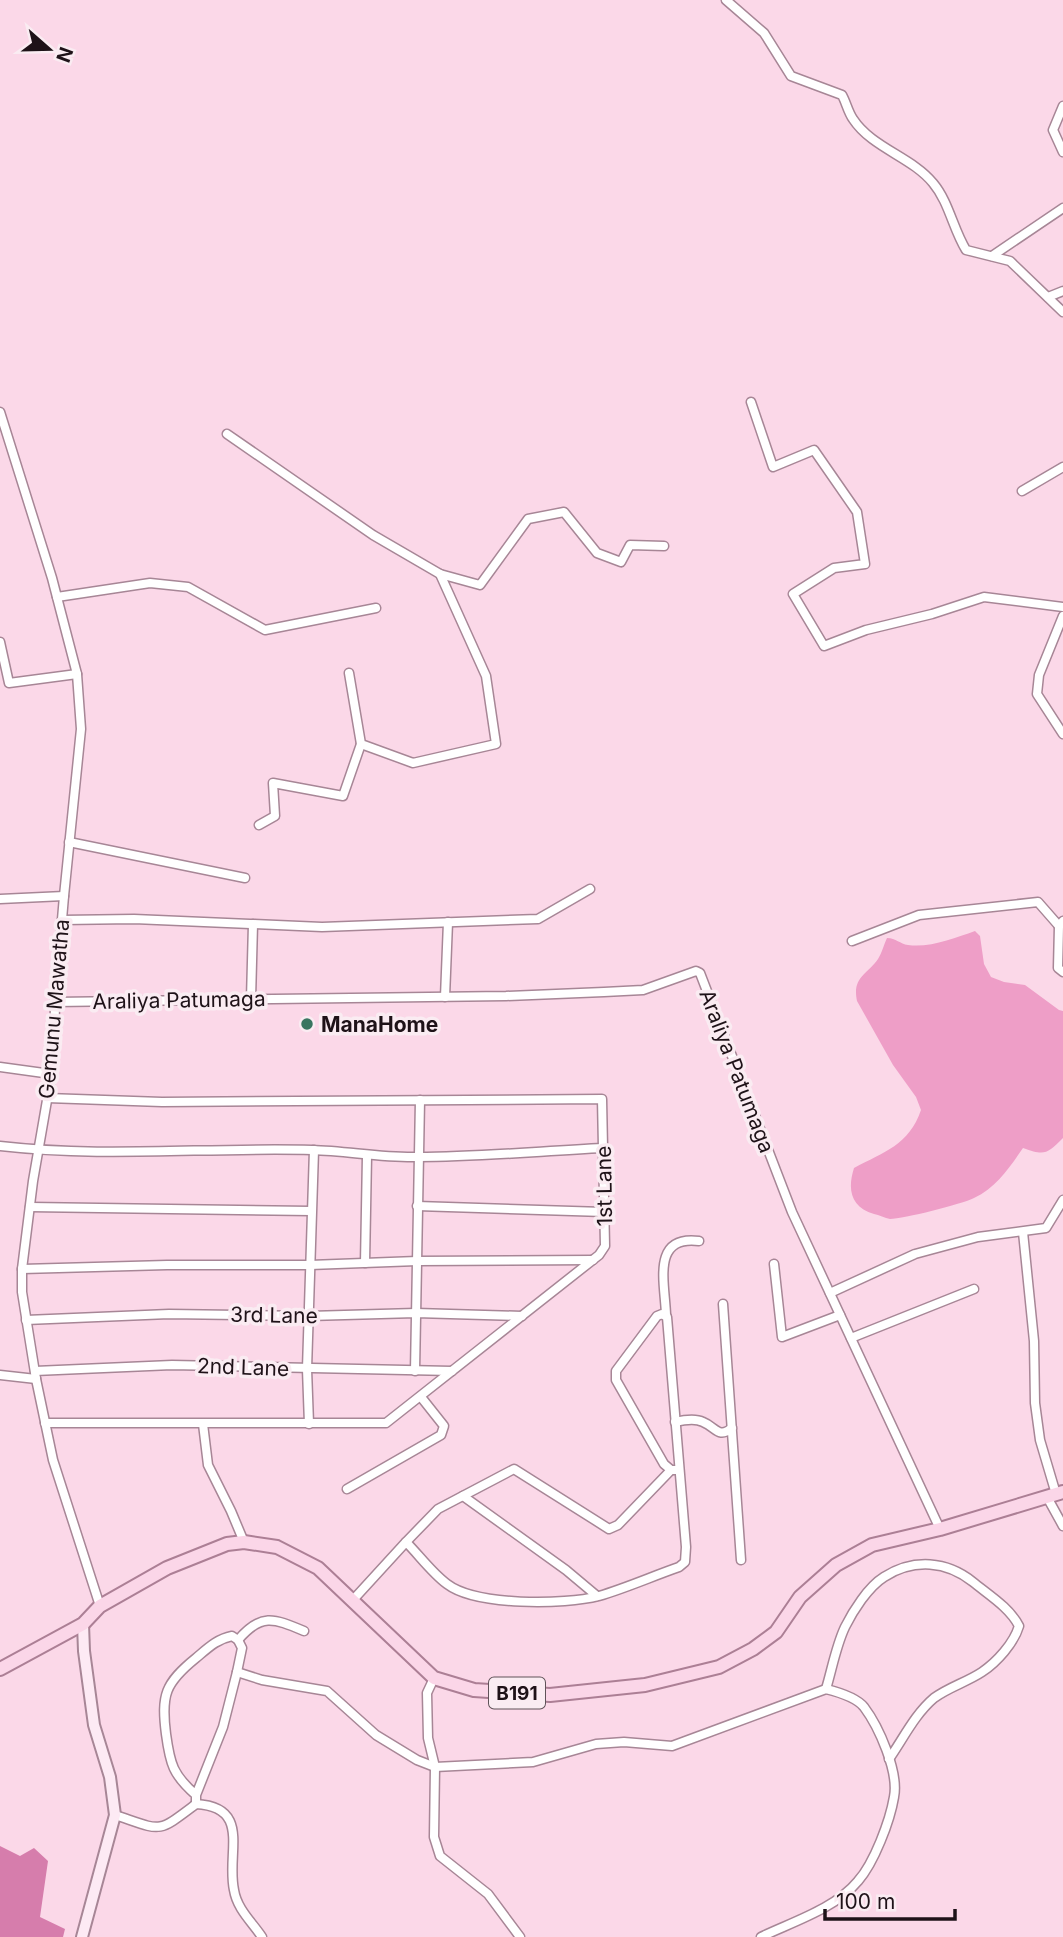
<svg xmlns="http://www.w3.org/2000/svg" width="1063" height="1937" viewBox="0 0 1063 1937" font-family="Inter,sans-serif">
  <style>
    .green { fill: #ee9ec7 }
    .water { fill: #d67dac }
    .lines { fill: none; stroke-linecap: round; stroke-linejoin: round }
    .street-casing { stroke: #a78696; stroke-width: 11 }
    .secondary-casing { stroke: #a78696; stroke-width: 14 }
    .primary-casing { stroke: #ac7f95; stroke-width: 16 }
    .street { stroke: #fff; stroke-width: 8 }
    .secondary { stroke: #fdeaf4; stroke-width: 10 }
    .primary { stroke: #fbd6e8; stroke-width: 12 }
    .poi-dot { fill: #397560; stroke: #faecf2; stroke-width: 2.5 }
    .labels { text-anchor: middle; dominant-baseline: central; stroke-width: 7; stroke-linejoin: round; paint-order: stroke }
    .shield { fill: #faecf2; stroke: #605359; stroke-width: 2 }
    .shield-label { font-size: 19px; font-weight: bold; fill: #1e1218 }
    .street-label { font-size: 21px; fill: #1e1218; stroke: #faecf2 }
    .poi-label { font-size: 21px; font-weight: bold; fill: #1e1218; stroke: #faecf2; text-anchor: start }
  </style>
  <rect width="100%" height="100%" fill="#fbd8e8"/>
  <path class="green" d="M975,931L980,936L984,964L991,977L1004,982L1025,985L1059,1010L1063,1011V1138C1047,1154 1045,1156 1023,1148C1009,1168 997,1187 974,1198C962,1204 903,1219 890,1219C885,1218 879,1215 874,1214C851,1207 847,1190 854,1168C884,1152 909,1145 921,1110L916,1097L893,1065L857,1001C852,977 867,975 878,959C882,953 884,944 887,938C896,938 900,944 908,945C930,948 955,938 975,931Z"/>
  <path class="water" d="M0,1846L20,1856L34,1848L48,1861L40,1917L65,1929L63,1937H0Z"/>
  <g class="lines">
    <g class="street-casing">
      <g id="street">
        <path d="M726,0L764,33L791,76L842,95C846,102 848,112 853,119C872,148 912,157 933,183C949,202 953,229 966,250L1010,261L1063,312"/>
        <path d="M1063,106L1053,130L1063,152"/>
        <path d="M992,256L1063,208"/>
        <path d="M1048,297L1063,291"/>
        <path d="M751,402L773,467L814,450L857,512L865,564L834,568L793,594L824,646L866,630L932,614L984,597L1063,607"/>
        <path d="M0,412L52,578L77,674L81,729L64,896L55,1002L54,1060L33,1181L22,1269V1292L36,1379L53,1460L100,1606"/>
        <path d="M227,434L373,535L440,574L486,676L496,744L413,763L361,744L349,673"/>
        <path d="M1022,491L1063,467"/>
        <path d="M440,574L480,585L528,519L564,512L597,553L621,562L630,545L664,546"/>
        <path d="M57,597L150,583L188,587L265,630L376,608"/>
        <path d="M1063,616L1039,675L1037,694L1063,734"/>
        <path d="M0,642L9,683L77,674"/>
        <path d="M259,825L275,816L273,783L343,796L361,744"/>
        <path d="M69,842L245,878"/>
        <path d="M0,899L64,896"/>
        <path d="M62,920L134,919L322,927L538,919L590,889"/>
        <path d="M1063,921L1059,926L1058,968L1063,972"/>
        <path d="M852,941L919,915L1038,902L1059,926"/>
        <path d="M445,997L448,922"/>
        <path d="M251,999L253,924"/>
        <path d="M55,1002L506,996L604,992L643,990L696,971L700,973L792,1212L940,1529"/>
        <path d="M0,1067L51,1074"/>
        <path d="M0,1146C104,1158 208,1147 312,1150C348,1151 382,1158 418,1157C479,1157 541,1151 603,1148"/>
        <path d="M417,1206L604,1212"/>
        <path d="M30,1207L311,1211"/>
        <path d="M1023,1232L1034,1341L1035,1403L1040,1440L1056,1494"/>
        <path d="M365,1263L367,1156"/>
        <path d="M774,1264L782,1337L840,1315"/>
        <path d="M22,1269L167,1265H310L417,1261L593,1260"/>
        <path d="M830,1293L915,1254L978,1237L1046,1228L1063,1200"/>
        <path d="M723,1304L741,1560"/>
        <path d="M666,1315C665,1283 651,1235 699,1241"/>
        <path d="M26,1320L169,1314L309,1316L416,1313L522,1316"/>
        <path d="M851,1338L974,1289"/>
        <path d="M35,1371L172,1365L452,1371"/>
        <path d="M415,1371L420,1100"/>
        <path d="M0,1375L36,1379"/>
        <path d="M675,1422C684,1420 695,1418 703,1422C716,1427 718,1439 732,1428"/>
        <path d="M45,1423H386L599,1255L605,1246L602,1099L162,1102L47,1098"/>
        <path d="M203,1424L208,1465L231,1511L244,1542"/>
        <path d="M309,1424L307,1369L314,1150"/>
        <path d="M347,1489L441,1435L444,1426L421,1397"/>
        <path d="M463,1496L566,1570L597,1596"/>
        <path d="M1047,1497L1063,1526"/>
        <path d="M406,1542L438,1509L514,1469L609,1529L618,1525L671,1470"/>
        <path d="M352,1601L406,1542C419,1555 432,1573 447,1584C476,1606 564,1605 599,1596C626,1588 653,1576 679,1567L685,1562L686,1547L667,1317L662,1314L657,1316L616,1371V1380L664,1464L671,1470H679"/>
        <path d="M238,1640C261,1613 273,1618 304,1631"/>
        <path d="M237,1672L262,1680L327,1691L376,1735L417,1760L435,1767L533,1762L596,1744L624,1742L672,1746L826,1689C838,1692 856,1697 864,1707C879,1727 899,1772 894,1797C890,1821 874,1863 858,1881C835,1909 792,1922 761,1937"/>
        <path d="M434,1678L427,1693L428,1738L435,1767L434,1837L440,1856L488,1894L520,1937"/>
        <path d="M826,1689C832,1669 836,1646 845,1627C853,1611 868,1587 884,1577C914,1558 947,1561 973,1582C989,1595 1010,1608 1019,1626C1014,1643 997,1662 982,1672C967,1682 949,1687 934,1698C915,1714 903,1739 889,1759"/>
        <path d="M196,1795L223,1727L237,1672L242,1648L238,1640L232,1636C217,1639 208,1648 196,1658C165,1683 161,1695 166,1734C170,1764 173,1775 196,1795V1804"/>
        <path d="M115,1815C163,1831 156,1834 196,1804C252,1807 226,1853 234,1890C237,1909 252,1922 262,1937"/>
      </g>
    </g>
    <g class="secondary-casing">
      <path id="secondary" d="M82,1937L115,1815L110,1777L94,1725L84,1651L83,1624"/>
    </g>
    <g class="primary-casing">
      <path id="primary" d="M0,1669L83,1624L100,1606L167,1568L227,1544L244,1542L277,1547L318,1568L434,1678L474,1690L550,1695L645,1685L719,1667L753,1649L776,1632L800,1597L836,1565L872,1545L940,1529L1063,1492"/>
    </g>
    <use href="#street" class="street"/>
    <use href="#secondary" class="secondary"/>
    <use href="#primary" class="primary"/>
  </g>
  <circle class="poi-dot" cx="307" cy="1024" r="7"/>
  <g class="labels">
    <rect class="shield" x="489" y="1677.5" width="56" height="31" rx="5"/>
    <g class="shield-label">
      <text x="517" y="1693">B191</text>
    </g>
    <g class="street-label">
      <text transform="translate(179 1000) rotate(-1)">Araliya Patumaga</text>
      <text transform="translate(54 1009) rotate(-85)">Gemunu Mawatha</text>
      <text transform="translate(737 1071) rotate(69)">Araliya Patumaga</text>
      <text transform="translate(604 1186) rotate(-91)">1st Lane</text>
      <text transform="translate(274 1315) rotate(1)">3rd Lane</text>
      <text transform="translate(243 1367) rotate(2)">2nd Lane</text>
    </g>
    <g class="poi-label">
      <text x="321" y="1024">ManaHome</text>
    </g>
  </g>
  <g transform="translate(49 49) rotate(110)" stroke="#faecf2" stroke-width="5" paint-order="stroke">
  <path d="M0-5L12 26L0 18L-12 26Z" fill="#1e1218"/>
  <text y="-10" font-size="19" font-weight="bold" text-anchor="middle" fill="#1e1218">N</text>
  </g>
  <path d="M825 1909v10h130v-10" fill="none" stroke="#1e1218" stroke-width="3.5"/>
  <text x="836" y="1909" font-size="21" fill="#1e1218" stroke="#faecf2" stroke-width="5" paint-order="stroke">100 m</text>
</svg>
